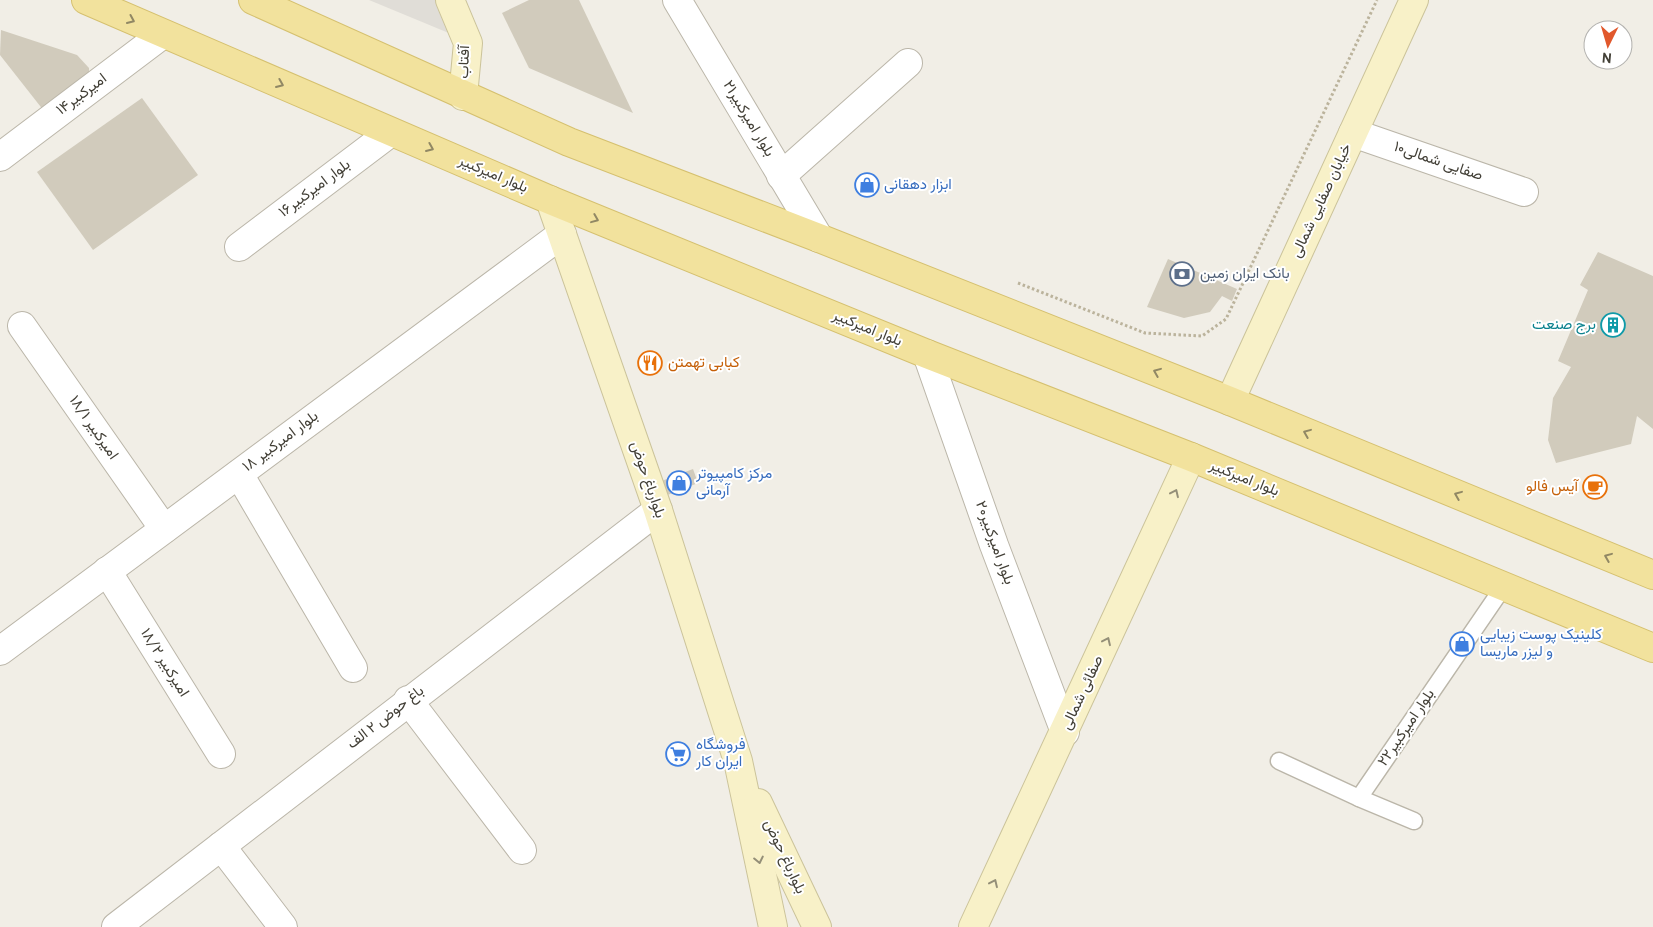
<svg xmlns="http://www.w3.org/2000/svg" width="1653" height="927" viewBox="0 0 1653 927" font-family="Overpass,Vazirmatn,sans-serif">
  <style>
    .industrial { fill: #e0ddd7 }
    .building { fill: #d1cbbc }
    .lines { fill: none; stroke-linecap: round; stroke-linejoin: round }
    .lane-casing { stroke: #bbb6a9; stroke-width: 19 }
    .street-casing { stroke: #bbb6a9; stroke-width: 30 }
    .secondary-casing { stroke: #cbc39a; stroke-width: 30 }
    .primary-casing { stroke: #d5c06f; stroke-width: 30 }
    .path { stroke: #bbb39c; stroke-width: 3; stroke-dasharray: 2.5 2.5; stroke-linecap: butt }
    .lane { stroke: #fff; stroke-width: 16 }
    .street { stroke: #fff; stroke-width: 28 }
    .secondary { stroke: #f8f1c8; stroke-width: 28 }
    .primary { stroke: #f2e29d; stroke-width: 28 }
    .oneway { stroke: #918864 }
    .oneway2 { stroke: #948f78 }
    .labels { text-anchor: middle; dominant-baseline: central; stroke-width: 4; stroke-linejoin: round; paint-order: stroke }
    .street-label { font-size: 15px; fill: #423f36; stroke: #fff }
    .shop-label { font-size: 15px; fill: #366cbe; stroke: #fff; text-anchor: start }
    .service-label { font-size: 15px; fill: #4e5e75; stroke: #fff; text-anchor: start }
    .culture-label { font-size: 15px; fill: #0d838f; stroke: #fff; text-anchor: end }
    .food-label { font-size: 15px; fill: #c56008; stroke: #fff; text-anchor: start }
  </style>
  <rect width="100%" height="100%" fill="#f1eee6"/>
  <path class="industrial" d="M369,0H448L468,41Z"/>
  <g class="building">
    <path d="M529,0H579L633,113L529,68L502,13Z"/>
    <path d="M1,30L77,55L89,68V79L44,111L0,55Z"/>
    <path d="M142,98L198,175L93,250L37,172Z"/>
    <path d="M1598,252L1653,276V429L1637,416L1631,444L1556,463L1548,440L1553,398L1571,367L1558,361L1588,290L1580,285Z"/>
    <path d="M1168,259L1237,289L1232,301L1222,296L1210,312L1184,318L1147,307Z"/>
    <path d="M693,469L698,483L665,496L659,482Z"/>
  </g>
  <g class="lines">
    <g class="lane-casing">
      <g id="lane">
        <path d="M1279,761L1359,798L1504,586"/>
        <path d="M1359,798L1414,821"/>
      </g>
    </g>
    <g class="street-casing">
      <g id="street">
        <path d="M677,0L819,238"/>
        <path d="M1353,133L1524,192"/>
        <path d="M0,157L163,34"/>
        <path d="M781,176L908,63"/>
        <path d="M239,247L391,132"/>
        <path d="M22,326L164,529"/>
        <path d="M927,354L994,545L1065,732"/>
        <path d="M239,474L353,668"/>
        <path d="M107,571L221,754"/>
        <path d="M0,651L562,234"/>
        <path d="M408,700L522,850"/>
        <path d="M221,846L283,927"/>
        <path d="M116,927L658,510"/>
      </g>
    </g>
    <g class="secondary-casing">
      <g id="secondary">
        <path d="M450,0L468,43L463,96"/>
        <path d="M550,200L658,510L738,761L773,927"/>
        <path d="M1230,401L1414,0"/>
        <path d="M758,803L817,927"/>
        <path d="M973,927L1191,457"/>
      </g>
    </g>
    <g class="primary-casing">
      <g id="primary">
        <path d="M86,0L550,200L927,354L1191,457L1653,648"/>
        <path d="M253,0L569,142L819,238L1230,401L1653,575"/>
      </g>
    </g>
    <path class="path" d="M1018,283L1145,333L1202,336L1226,319L1377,0"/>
    <use href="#lane" class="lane"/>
    <use href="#street" class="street"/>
    <use href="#secondary" class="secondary"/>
    <use href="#primary" class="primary"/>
  </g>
  <defs><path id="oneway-chevron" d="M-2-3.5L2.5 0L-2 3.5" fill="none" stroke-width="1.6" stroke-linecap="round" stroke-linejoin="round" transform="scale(1.25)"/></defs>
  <g class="oneway">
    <use href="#oneway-chevron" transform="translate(131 20) rotate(24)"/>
    <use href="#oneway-chevron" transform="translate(280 84) rotate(23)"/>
    <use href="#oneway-chevron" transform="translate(430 148) rotate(23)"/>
    <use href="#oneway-chevron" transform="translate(595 219) rotate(22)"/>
    <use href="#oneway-chevron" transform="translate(1157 372) rotate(-158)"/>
    <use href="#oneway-chevron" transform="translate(1307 433) rotate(-158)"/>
    <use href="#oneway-chevron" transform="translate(1458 495) rotate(-158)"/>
    <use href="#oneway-chevron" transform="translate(1608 557) rotate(-158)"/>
  </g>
  <g class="oneway2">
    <use href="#oneway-chevron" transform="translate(1175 493) rotate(-65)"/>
    <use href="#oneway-chevron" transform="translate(1107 641) rotate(-65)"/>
    <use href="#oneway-chevron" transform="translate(759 860) rotate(78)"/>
    <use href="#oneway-chevron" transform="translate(994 883) rotate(-65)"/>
  </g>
  <defs>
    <g id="shop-ring" transform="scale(1.25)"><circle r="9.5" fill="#fff" stroke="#3f7fe0" stroke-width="1.5"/><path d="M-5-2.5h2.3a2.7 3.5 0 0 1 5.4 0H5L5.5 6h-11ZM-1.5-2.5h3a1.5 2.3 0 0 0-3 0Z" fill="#3f7fe0"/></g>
    <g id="bank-ring" transform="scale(1.25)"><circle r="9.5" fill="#fff" stroke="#5c6f8a" stroke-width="1.5"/><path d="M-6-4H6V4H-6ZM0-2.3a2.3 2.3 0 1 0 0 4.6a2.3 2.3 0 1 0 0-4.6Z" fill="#5c6f8a"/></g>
    <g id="building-ring" transform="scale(1.25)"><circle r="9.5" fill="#fff" stroke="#0f9aa8" stroke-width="1.5"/><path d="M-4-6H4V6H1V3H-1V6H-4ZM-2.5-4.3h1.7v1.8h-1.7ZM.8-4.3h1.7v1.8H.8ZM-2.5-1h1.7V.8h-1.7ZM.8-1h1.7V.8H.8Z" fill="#0f9aa8"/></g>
    <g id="restaurant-ring" transform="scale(1.25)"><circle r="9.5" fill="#fff" stroke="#e8710a" stroke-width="1.5"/><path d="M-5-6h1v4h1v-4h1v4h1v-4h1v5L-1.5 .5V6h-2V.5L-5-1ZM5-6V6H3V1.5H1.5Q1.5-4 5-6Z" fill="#e8710a"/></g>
    <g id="cafe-ring" transform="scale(1.25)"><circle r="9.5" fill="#fff" stroke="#e8710a" stroke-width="1.5"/><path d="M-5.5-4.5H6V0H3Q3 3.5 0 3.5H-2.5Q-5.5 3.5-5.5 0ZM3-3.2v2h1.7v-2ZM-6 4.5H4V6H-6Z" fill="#e8710a"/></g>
    <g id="supermarket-ring" transform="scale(1.25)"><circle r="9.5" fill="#fff" stroke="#3f7fe0" stroke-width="1.5"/><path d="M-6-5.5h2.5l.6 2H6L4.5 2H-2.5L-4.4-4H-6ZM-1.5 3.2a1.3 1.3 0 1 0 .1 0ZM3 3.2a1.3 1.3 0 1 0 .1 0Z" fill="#3f7fe0"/></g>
  </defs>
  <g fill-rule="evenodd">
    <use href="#shop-ring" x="867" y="185"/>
    <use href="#bank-ring" x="1182" y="274"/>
    <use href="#building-ring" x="1613" y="325"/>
    <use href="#restaurant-ring" x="650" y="363"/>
    <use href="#shop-ring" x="679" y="483"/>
    <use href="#cafe-ring" x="1595" y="487"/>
    <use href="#shop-ring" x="1462" y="644"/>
    <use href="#supermarket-ring" x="678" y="754"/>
  </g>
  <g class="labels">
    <g class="street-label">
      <text transform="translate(465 62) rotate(-88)">آفتاب</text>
      <text transform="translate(82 95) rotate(-37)">امیرکبیر۱۴</text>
      <text transform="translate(748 119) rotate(59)">بلوار امیرکبیر۲۱</text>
      <text transform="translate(1438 162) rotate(19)">صفایی شمالی۱۰</text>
      <text transform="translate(493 175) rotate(23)">بلوار امیرکبیر</text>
      <text transform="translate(315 189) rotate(-37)">بلوار امیرکبیر۱۶</text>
      <text transform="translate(1322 201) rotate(-65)">خیابان صفایی شمالی</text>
      <text transform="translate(867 329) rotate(22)">بلوار امیرکبیر</text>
      <text transform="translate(93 428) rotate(55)">۱۸/۱ امیرکبیر</text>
      <text transform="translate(281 442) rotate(-37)">۱۸ بلوار امیرکبیر</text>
      <text transform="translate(1244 479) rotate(22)">بلوار امیرکبیر</text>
      <text transform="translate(647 480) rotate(71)">بلوارباغ حوض</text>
      <text transform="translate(994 543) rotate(70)">بلوار امیرکبیر۲۰</text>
      <text transform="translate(164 663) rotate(58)">۱۸/۲ امیرکبیر</text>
      <text transform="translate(1083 693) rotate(-65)">صفائی شمالی</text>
      <text transform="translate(386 718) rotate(-38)">باغ حوض ۲ الف</text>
      <text transform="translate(1407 728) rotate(-56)">بلوار امیرکبیر۲۲</text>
      <text transform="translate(784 857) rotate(65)">بلوارباغ حوض</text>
    </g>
    <g class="shop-label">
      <text x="884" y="185">ابزار دهقانی</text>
      <text x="696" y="474">مرکز کامپیوتر<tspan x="696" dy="17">آرمانی</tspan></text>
      <text x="1480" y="635">کلینیک پوست زیبایی<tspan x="1480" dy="17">و لیزر ماریسا</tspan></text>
      <text x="696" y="745">فروشگاه<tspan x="696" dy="17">ایران کار</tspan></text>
    </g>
    <g class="service-label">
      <text x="1200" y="274">بانک ایران زمین</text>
    </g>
    <g class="culture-label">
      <text x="1596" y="325">برج صنعت</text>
    </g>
    <g class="food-label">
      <text x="668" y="363">کبابی تهمتن</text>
      <text x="1578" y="487" text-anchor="end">آیس فالو</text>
    </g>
  </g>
  <g transform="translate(1608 45) rotate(185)"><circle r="24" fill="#ffffff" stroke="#b3b2af"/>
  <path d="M0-4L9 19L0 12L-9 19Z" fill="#e1582c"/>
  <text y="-8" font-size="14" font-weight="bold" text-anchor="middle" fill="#423f36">N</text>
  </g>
</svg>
